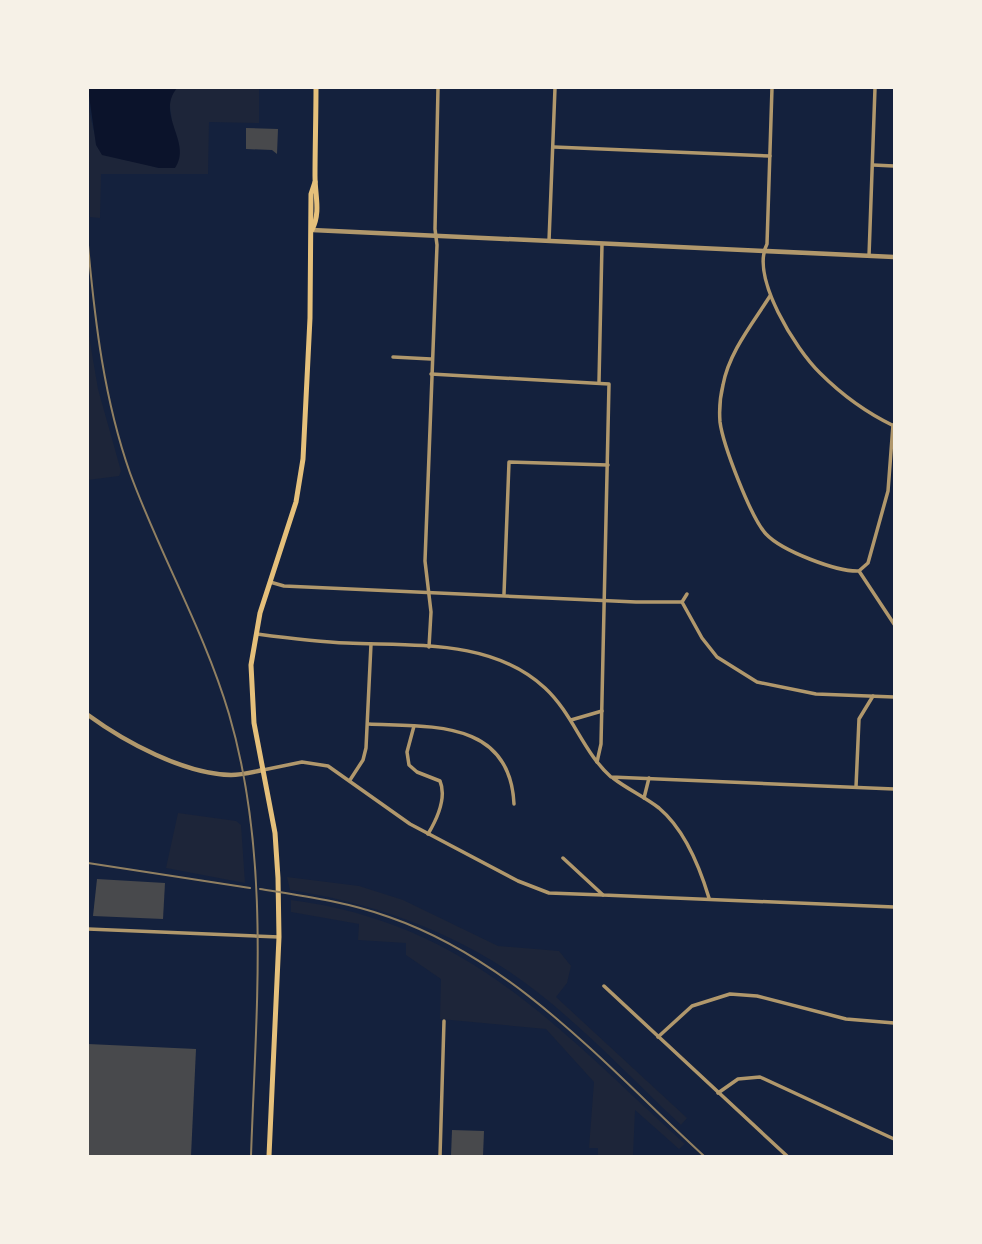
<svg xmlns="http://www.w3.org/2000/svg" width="982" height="1244" viewBox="0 0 982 1244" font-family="Inter,sans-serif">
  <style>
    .green { fill: #1d2539 }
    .water { fill: #0b132b }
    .building { fill: #48494c }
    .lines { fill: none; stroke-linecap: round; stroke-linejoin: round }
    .minor { stroke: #b1986c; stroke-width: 3.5 }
    .tertiary { stroke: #b1986c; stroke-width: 4.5 }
    .primary { stroke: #e5c07b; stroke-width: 5 }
    .rail { stroke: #918062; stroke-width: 2 }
  </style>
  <rect width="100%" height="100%" fill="#14213d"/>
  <g class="green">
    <path d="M177,88H259V123L209,122L208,174H101L100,218L90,217L88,103C100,168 102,151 159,168C163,155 172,138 172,125C172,109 165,101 177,88Z"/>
    <path d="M88,330L98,389L121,471L119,476L88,480Z"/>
    <path d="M178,813L236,821L241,825L245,883L166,868Z"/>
    <path d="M287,877L359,886L403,900L498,946L559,951L571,966L567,983L556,997L687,1118L681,1125C621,1069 562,1003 491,960C429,923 361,901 290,890Z"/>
    <path d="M291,900C470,923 559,1030 685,1144L679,1149L635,1110L633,1156H598V1148H589L594,1082L546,1029L440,1019L441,979L406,955V943L358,940L359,924L291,912Z"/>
  </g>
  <path class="water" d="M88,88H177C155,114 193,143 175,168H159L102,155L96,145Z"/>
  <g class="building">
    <path d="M246,128L278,129L277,154L272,150L246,149Z"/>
    <path d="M97,879L165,883L163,919L93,916Z"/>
    <path d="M88,1044L196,1049L191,1156H88Z"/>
    <path d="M452,1130L484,1131L483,1156H451Z"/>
  </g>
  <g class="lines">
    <g class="minor">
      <path d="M772,88L767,244C750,277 796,350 820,373C841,394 867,413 894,426"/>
      <path d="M554,147L770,156"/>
      <path d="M873,165L894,166"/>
      <path d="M549,241L555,88"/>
      <path d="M869,256L875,88"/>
      <path d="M770,296C753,323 729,352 723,385C720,397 719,409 720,422C723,445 751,518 766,534C782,551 837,572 859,571L894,624"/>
      <path d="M393,357L431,359"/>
      <path d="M431,374L609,384L601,744L597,762"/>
      <path d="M599,382L602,244"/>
      <path d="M860,570L868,563L888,491L893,425"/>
      <path d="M270,582L284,586L636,602H682L702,638L717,657L757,682L816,694L894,697"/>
      <path d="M504,594L509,462L608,465"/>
      <path d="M682,602L687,594"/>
      <path d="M257,634C287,638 317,642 347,643C415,646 492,639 545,688C573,714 583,752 611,777L894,789"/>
      <path d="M429,647L431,612L425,561L437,245L435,229L438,88"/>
      <path d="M571,720L602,711"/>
      <path d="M368,724C430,727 510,719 514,804"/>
      <path d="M414,726L407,752L409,765L417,772L440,781C447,798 437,819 428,834"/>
      <path d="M263,770L302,762L328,766L410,824L518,881L549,893L603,895"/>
      <path d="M613,778C627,789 645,797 659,808C684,829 700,868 709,898"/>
      <path d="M350,780L363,760L366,748L371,644"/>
      <path d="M856,787L859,719L873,696"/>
      <path d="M644,798L649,778"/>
      <path d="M563,858L603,895L894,907"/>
      <path d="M88,929L279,937"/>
      <path d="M604,986L787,1156"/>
      <path d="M658,1037L692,1006L730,994L757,996L846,1019L894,1023"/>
      <path d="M718,1093L738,1079L760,1077L894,1139"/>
      <path d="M440,1156L444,1021"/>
    </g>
    <g class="tertiary">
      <path d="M312,230L894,257"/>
      <path d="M88,715C125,742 184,774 231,775C242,775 253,772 263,770"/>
    </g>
    <g class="primary">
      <path d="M312,230C321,212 315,196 315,176C315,147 316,117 316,88"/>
      <path d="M269,1156L279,937L278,878L275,833L254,723L251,665L260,613L296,502L303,459L310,318L311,194L315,182"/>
    </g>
    <g class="rail">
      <path d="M88,245C95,322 104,399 130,473C160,555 204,630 229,714C271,857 256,1009 251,1156"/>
      <path d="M88,863L250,888"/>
      <path d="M260,889C304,896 347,902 389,917C516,961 608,1068 704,1156"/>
    </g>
  </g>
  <rect width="982" height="1244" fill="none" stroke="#f6f1e7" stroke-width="178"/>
</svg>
